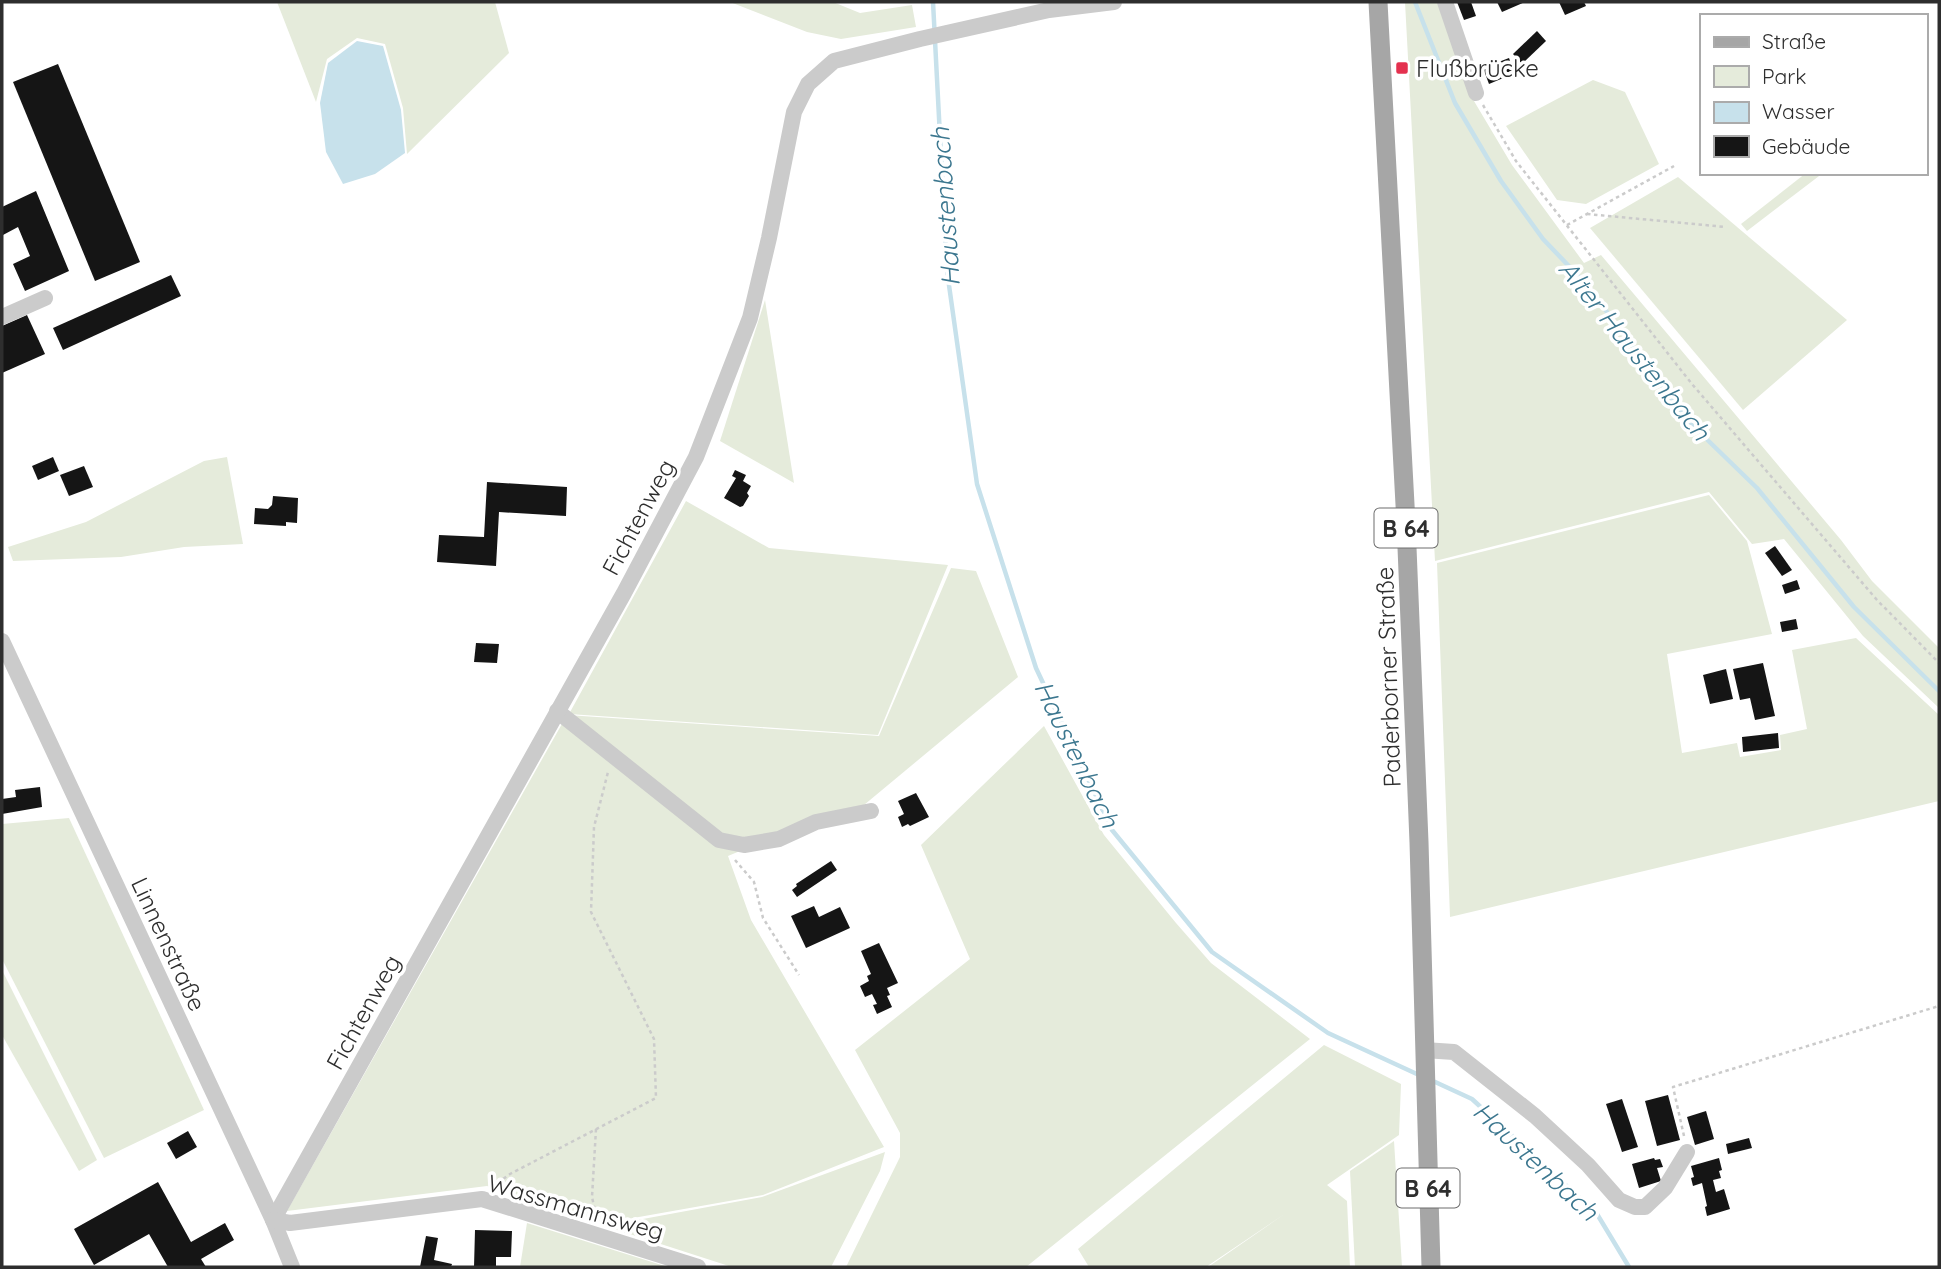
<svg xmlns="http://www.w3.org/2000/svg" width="1941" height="1269" viewBox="0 0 1941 1269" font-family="Quicksand,sans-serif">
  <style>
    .green { fill: #e5ebdb }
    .water { fill: #c7e1eb }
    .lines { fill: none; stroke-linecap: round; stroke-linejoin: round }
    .stream { stroke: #c7e1eb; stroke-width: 4.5 }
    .building { fill: #151515 }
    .path { stroke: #cbcbcb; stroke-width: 2.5; stroke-dasharray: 3.5 3.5; stroke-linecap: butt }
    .minor { stroke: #cbcbcb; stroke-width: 16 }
    .major { stroke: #a6a6a6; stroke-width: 19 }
    .poi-dot { fill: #e4314f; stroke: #fff; stroke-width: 2.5 }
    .labels { text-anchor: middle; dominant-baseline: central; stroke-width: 7; stroke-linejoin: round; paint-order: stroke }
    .shield { fill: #fff; stroke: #6d6d6d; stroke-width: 2 }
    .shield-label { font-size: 23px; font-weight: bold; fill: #2e2e2e }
    .poi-label { font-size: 24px; fill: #2e2e2e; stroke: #fff; text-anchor: start }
    .street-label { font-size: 24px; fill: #2e2e2e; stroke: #fff }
    .water-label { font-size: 26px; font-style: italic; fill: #3c778f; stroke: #fff }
  </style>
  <rect width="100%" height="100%" fill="#fff"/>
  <g class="green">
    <path d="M277,2H495L509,53L407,154L403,108L385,44L357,38L327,59L316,102Z"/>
    <path d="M730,2H833L860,13L912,5L916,27L841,39L807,32Z"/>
    <path d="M1405,2H1437L1471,96L1512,165L1584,263L1601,255L1841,540L1872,581L1939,648V708L1863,636L1784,539L1752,544L1709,492L1435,561Z"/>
    <path d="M1593,80L1625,92L1659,164L1586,204L1557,200L1506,126Z"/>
    <path d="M1806,173H1823L1747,231L1741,224Z"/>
    <path d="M1678,177L1847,320L1743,410L1590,228Z"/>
    <path d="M765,300L794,483L720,441Z"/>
    <path d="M227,457L243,544L184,547L121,557L13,561L8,547L86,522L204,461Z"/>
    <path d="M1709,495L1747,541L1772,634L1667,654L1682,753L1737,743L1740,757L1781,750L1780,735L1807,729L1792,650L1856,638L1939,715V801L1450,917L1437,563Z"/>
    <path d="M686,501L769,548L948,565L878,735L569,714Z"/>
    <path d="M951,568L976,571L1018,677L864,805L814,820L728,856L751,920L884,1147L763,1195L605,1223L487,1186L287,1211L567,715L879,736Z"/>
    <path d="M1044,726L1104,835L1176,923L1211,963L1310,1039L1026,1267H846L900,1157V1133L855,1050L970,959L921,845Z"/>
    <path d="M69,818L204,1110L104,1158L2,959V824Z"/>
    <path d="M2,970L97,1160L79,1171L2,1035Z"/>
    <path d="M1324,1045L1401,1084L1399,1135L1327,1185L1347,1201L1350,1267H1208L1286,1213L1206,1267H1089L1078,1249Z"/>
    <path d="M1394,1141L1402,1267H1355L1350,1171Z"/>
    <path d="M885,1152L880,1171L831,1267H732L605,1226L762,1197Z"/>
    <path d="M527,1223L668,1267H520Z"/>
  </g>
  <path class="water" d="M357,41L383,46L401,110L405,153L375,174L343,184L326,152L320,103L328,63Z"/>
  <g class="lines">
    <g class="stream">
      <path d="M933,2L947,271L977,484L1036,668L1112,830L1212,952L1328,1033L1419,1075"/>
      <path d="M1415,2L1455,103L1501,181L1543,239L1586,284L1690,423L1757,488L1854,607L1939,691"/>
      <path d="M1433,1081L1472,1099L1597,1214L1629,1267"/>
    </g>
  </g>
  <g class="building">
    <path d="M1457,2H1471L1476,16L1464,20Z"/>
    <path d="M1497,2H1525L1502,12Z"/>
    <path d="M1559,2H1584L1586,6L1565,15Z"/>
    <path d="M1537,31L1546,41L1522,64L1513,54Z"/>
    <path d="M1509,58L1514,72L1508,76L1489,84L1483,68Z"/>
    <path d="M58,64L140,262L95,281L13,82Z"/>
    <path d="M36,191L69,271L25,291L13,264L30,256L18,227L3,235L2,207Z"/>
    <path d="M171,275L181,296L63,350L53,328Z"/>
    <path d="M27,315L45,354L2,373V326Z"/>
    <path d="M53,457L59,471L38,480L32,466Z"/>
    <path d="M84,466L93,487L69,496L60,475Z"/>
    <path d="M735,470L746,475L743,481L751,486L747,493L749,496L743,506L740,507L724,498L736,478L732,476Z"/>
    <path d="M487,482L567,487L566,516L499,512L496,566L437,562L439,535L484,537Z"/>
    <path d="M273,496L298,498L297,523L286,522V526L254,524L255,508L268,509L272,505Z"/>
    <path d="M1775,546L1792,570L1782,576L1765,553Z"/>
    <path d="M1797,580L1800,589L1785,594L1782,585Z"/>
    <path d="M1796,619L1798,629L1782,632L1780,622Z"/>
    <path d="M476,643L499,644L497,663L474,662Z"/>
    <path d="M1763,663L1775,716L1755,720L1750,698L1740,700L1733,669Z"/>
    <path d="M1726,669L1733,699L1710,704L1703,675Z"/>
    <path d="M1778,733L1779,748L1743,752L1742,737Z"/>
    <path d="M40,787L42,807L2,814V799L16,797L15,790Z"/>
    <path d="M916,793L929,817L910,826L908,824L902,827L898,817L904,814L898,801Z"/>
    <path d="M831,861L837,870L797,897L792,890L797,886L796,884Z"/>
    <path d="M814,906L819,917L840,907L850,928L806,948L791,916Z"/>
    <path d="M879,943L898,983L887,988L890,995L887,996L892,1007L877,1014L873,1005L877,1004L872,994L865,997L860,986L869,981L867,976L871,974L861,951Z"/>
    <path d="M1668,1095L1680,1140L1657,1146L1645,1101Z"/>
    <path d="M1622,1099L1638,1147L1622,1152L1606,1104Z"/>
    <path d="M1706,1111L1714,1139L1695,1145L1687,1117Z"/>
    <path d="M188,1131L197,1147L176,1159L167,1143Z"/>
    <path d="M1749,1138L1752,1148L1728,1154L1726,1144Z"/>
    <path d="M1654,1158L1655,1160L1660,1159L1663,1167L1657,1168L1661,1181L1639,1188L1632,1164Z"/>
    <path d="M1719,1158L1722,1170L1719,1171L1721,1178L1713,1180L1716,1192L1724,1189L1730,1209L1707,1216L1705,1207L1707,1206L1702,1183L1693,1186L1691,1178L1694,1177L1691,1166Z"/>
    <path d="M158,1182L191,1242L225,1223L234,1240L201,1259L206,1267H168L149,1234L94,1265L74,1229Z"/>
    <path d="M475,1230L512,1231L511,1257H496V1267H474Z"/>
    <path d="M426,1236L438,1238L434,1260L452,1264L451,1267H420Z"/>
  </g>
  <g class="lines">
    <g class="path">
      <path d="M1483,105L1516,161L1692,384L1877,600L1939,663"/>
      <path d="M1587,214L1726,227"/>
      <path d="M1567,225L1674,166"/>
      <path d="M735,860L754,882L763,918L799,975"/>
      <path d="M596,1129L592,1197L597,1220"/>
      <path d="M1684,1136L1673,1087L1939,1006"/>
      <path d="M492,1187L510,1174L656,1098L654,1039L591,912L594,827L608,772"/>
    </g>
    <g class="minor">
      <path d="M1445,2L1476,93"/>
      <path d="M2,317L45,298"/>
      <path d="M2,641L273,1220L292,1267"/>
      <path d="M557,711L719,840L744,845L779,839L816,822L871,811"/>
      <path d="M1424,1050L1454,1052L1535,1116L1588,1165L1619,1200L1635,1207H1645L1665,1188L1687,1152"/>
      <path d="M273,1220L624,593L696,457L750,318L769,238L794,112L808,84L834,61L920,39L1049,10L1114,2"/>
      <path d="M273,1220L290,1223L482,1199L698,1267"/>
    </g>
    <path class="major" d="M1378,2L1406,523L1419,842L1431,1267"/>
  </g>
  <rect class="poi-dot" x="1395" y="61" width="14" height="14" rx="3.5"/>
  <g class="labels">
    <g class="shield">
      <rect x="1374.5" y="508.5" width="63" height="39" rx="5"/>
      <rect x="1396.5" y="1168.5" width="63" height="39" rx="5"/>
    </g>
    <g class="shield-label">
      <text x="1406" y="528">B 64</text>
      <text x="1428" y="1188">B 64</text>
    </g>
    <g class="poi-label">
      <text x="1416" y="68">Flußbrücke</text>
    </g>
    <g class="street-label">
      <text transform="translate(638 517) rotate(-62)">Fichtenweg</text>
      <text transform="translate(1388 677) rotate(-92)">Paderborner Straße</text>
      <text transform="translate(169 944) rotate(65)">Linnenstraße</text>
      <text transform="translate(363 1012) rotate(-61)">Fichtenweg</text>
      <text transform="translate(576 1207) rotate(16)">Wassmannsweg</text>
    </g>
    <g class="water-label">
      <text transform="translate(945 207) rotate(-94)">Haustenbach</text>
      <text transform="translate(1635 350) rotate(51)">Alter Haustenbach</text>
      <text transform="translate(1077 754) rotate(64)">Haustenbach</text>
      <text transform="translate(1536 1161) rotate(43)">Haustenbach</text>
    </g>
  </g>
  <rect width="1941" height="1269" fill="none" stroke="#2e2e2e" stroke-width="7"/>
  <rect x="1700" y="14" width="228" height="161" fill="#ffffff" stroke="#ababab" stroke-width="2"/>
  <rect x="1714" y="37" width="35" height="10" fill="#a6a6a6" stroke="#ababab" stroke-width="2"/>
  <text x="1762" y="49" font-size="21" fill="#2e2e2e">Straße</text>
  <rect x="1714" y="66" width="35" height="21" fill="#e5ebdb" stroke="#ababab" stroke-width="2"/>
  <text x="1762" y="84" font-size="21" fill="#2e2e2e">Park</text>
  <rect x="1714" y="102" width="35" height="21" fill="#c7e1eb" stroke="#ababab" stroke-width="2"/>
  <text x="1762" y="119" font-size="21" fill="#2e2e2e">Wasser</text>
  <rect x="1714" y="136" width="35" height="21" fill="#151515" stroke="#ababab" stroke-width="2"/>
  <text x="1762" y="154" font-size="21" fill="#2e2e2e">Gebäude</text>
</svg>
